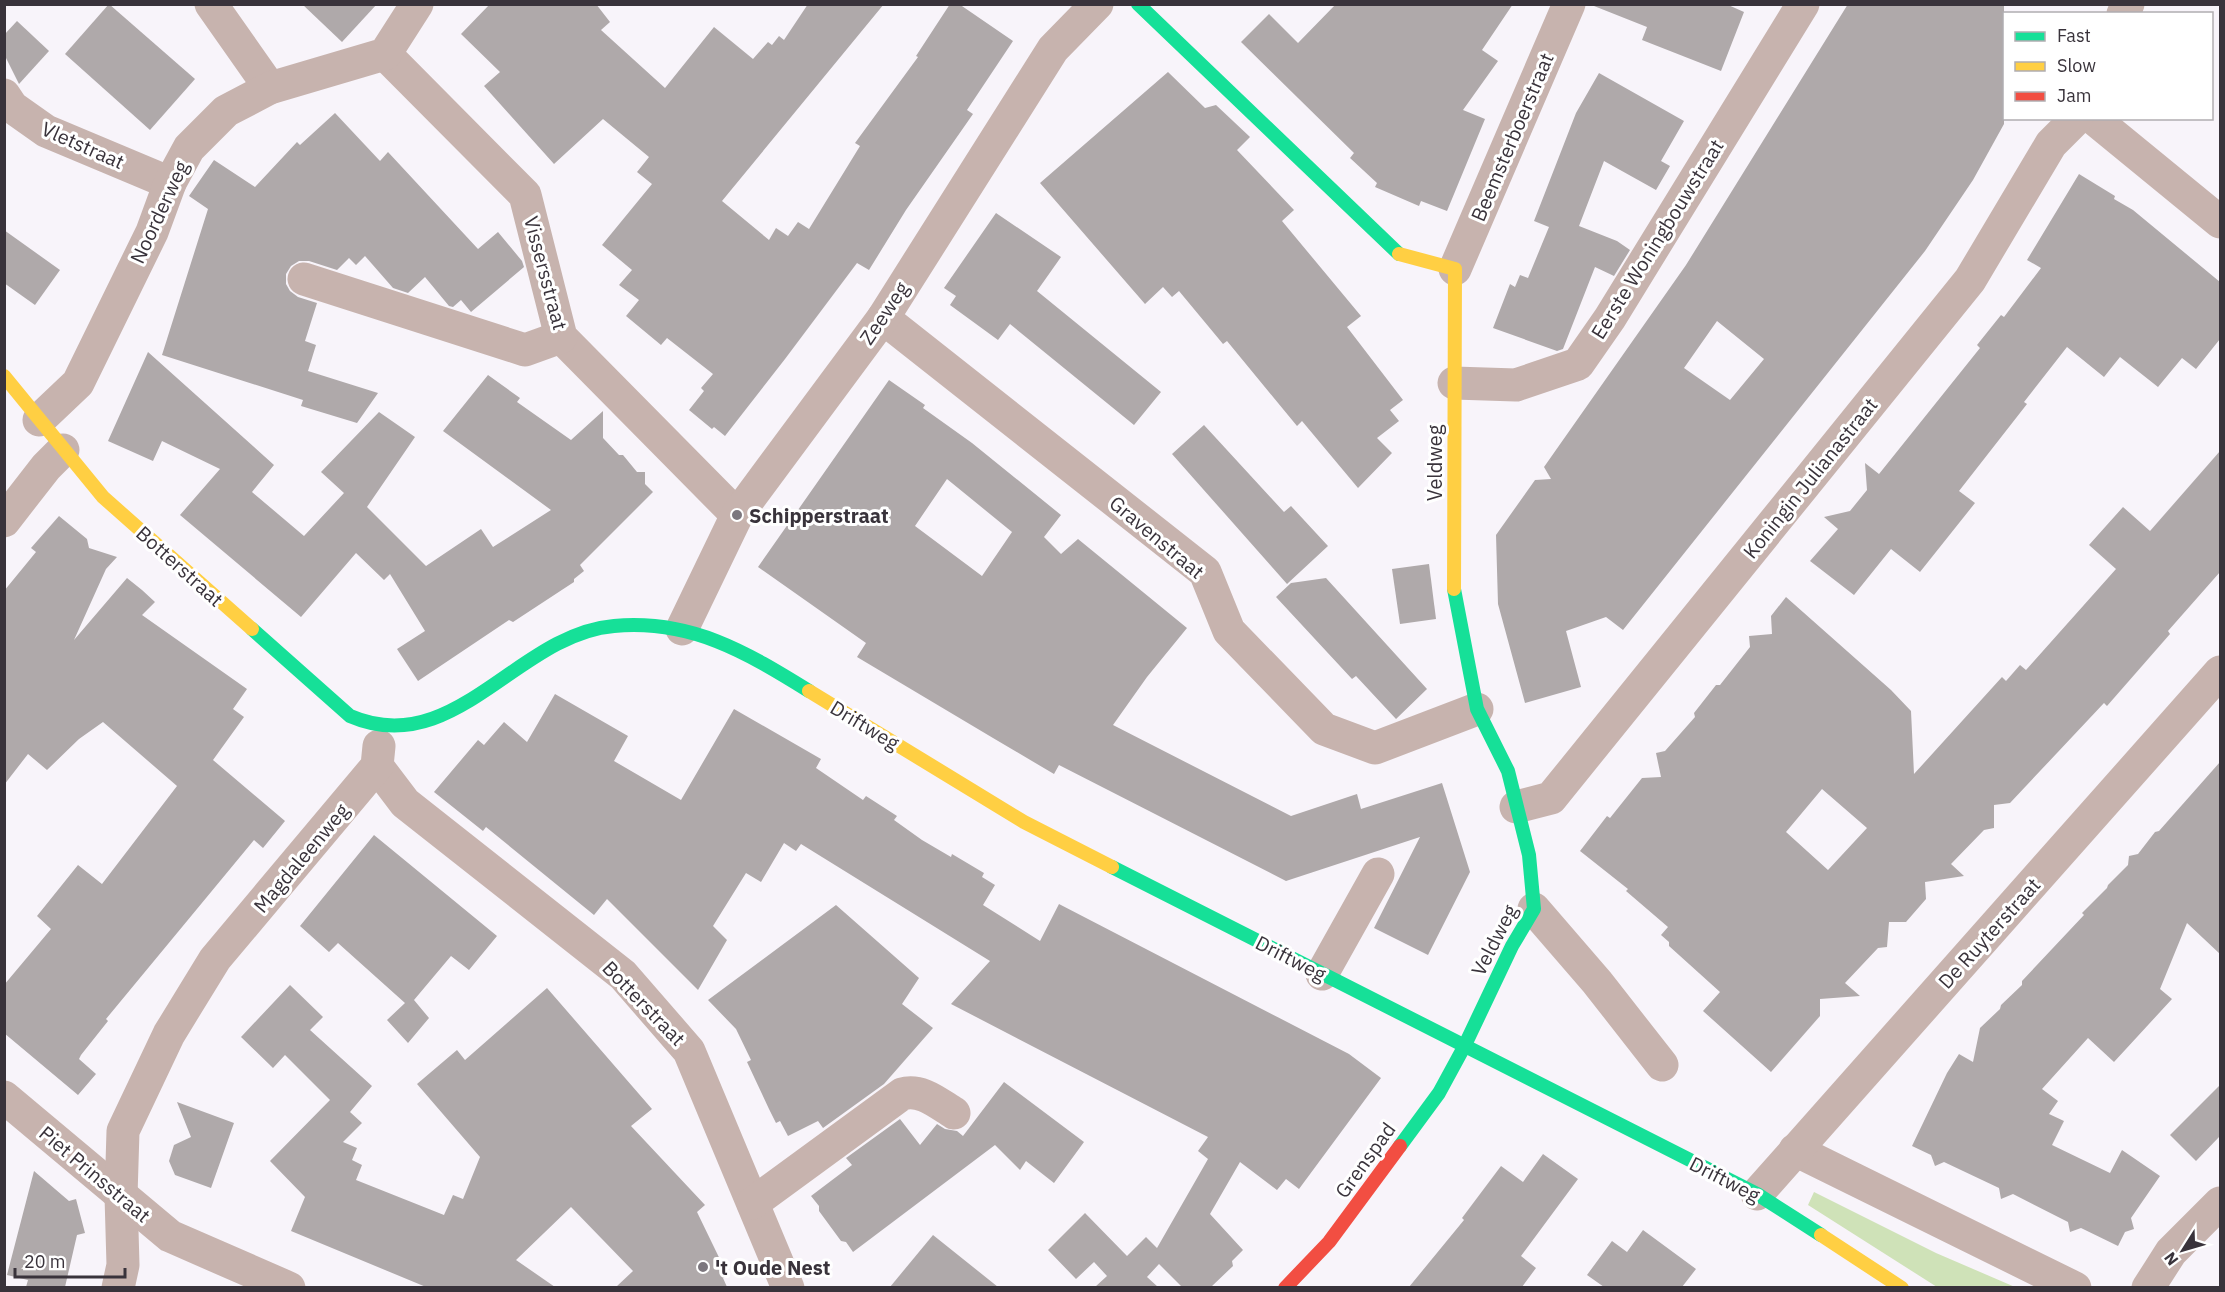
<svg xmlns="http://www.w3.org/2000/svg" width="2225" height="1292" viewBox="0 0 2225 1292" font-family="'IBM Plex Sans',sans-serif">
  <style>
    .green { fill: #cfe2b8 }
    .building { fill: #afa9aa; fill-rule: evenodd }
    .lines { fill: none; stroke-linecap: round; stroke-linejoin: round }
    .street { stroke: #c7b3ae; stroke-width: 33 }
    .fast { stroke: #16e098; stroke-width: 14 }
    .slow { stroke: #ffcf43; stroke-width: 14 }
    .jam { stroke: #f24e42; stroke-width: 14 }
    .poi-dot { fill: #7c777e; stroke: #fff; stroke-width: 2 }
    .labels { text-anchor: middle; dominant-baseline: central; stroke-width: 6; stroke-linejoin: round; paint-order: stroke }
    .street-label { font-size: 20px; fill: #39333b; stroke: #fff }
    .poi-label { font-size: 20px; font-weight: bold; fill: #39333b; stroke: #fff; text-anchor: start }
  </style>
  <rect width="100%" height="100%" fill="#f8f4fa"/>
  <path class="green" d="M1814,1192L1936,1253L2015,1287H1937L1808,1205Z"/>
  <g class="building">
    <path d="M109,4L195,79L150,130L65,54Z"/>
    <path d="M302,4H377L342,42Z"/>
    <path d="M490,4H596L610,22L601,30L665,88L714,27L753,59L768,42L772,45L779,36L784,40L808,4H884L722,201L769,240L776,228L788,236L798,222L809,229L860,146L855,143L918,57L916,56L950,4H959L1013,41L967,110L973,114L906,210L869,270L857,263L785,359L725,436L714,427L712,429L689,410L704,391L701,388L713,374L667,338L661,345L626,316L639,300L619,285L632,270L602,245L652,184L637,172L649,157L603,119L554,164L484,86L500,72L461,34Z"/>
    <path d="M1336,4H1513L1482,50L1498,61L1463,110L1485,119L1447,211L1421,201L1419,206L1375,187L1377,183L1350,158L1354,153L1241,42L1269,14L1298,43Z"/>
    <path d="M1594,4H1726L1744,12L1721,71L1642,40L1647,27L1594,6Z"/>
    <path d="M1848,4H2004V124L1973,180L1925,251L1623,630L1606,617L1566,631L1581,687L1525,703L1498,604L1496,535L1535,480L1551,479L1544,467L1686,265ZM1717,321L1764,359L1730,400L1684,368Z"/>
    <path d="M17,21L49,51L19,84L4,54V35Z"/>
    <path d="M1168,72L1205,108L1216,105L1250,137L1237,150L1294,210L1282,221L1361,316L1347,327L1403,400L1390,410L1399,421L1377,438L1392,453L1358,488L1302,421L1297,426L1227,341L1223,344L1179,291L1172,297L1163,287L1145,304L1040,183Z"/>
    <path d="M1599,73L1684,121L1661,161L1670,166L1656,190L1604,161L1579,226L1617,241L1630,250L1614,276L1595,267L1563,349L1557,351L1493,328L1510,284L1515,287L1520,275L1528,278L1549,227L1534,221L1576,113Z"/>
    <path d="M335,113L380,161L388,152L478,249L498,232L522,261L524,267L471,312L461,300L453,307L449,306L425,277L408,293L393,288L365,256L356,265L349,258L337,270L309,261H299L291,266L286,274V284L290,291L298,297L317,303L305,341L316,345L308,371L378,393L357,423L301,406L303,400L162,355L208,209L189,196L214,160L255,187L297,142L300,145Z"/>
    <path d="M2079,174L2115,196L2114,199L2133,210L2220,282V339L2196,369L2182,358L2158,387L2120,357L2104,377L2067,347L2024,402L2027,404L1959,491L1975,503L1920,572L1891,549L1854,595L1810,561L1838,529L1824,517L1850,511L1867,490L1865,463L1879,474L1980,348L1977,345L2001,315L2004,317L2041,268L2027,260Z"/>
    <path d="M996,213L1061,257L1037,291L1161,392L1134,425L1010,324L998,340L950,305L956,296L944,288Z"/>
    <path d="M4,230L60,270L35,305L4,283Z"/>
    <path d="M148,352L274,465L252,492L304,536L344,493L321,472L379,412L415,437L367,507L426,566L481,529L493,547L551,510L443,431L488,375L520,398L517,402L571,440L603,411V438L619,455H623L637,472H645V484L653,492L580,565L584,571L574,579V582L513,622L509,620L418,681L397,649L425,631L390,574L384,580L356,553L301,617L180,515L220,469L162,441L153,461L108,441Z"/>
    <path d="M889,380L925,405L923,408L972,443L1061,515L1044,537L1061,554L1078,539L1187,628L1147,677L1113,725L1291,816L1357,794L1361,809L1442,783L1470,872L1428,955L1374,928L1420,837L1286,881L1059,765L1054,774L993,738L857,657L866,643L758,567ZM947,479L1012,532L982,576L915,526Z"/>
    <path d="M1204,425L1284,512L1291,506L1328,546L1287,584L1172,454Z"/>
    <path d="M2220,451V572L2168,631L2170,634L2107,706L2104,703L2010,803L1994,805V828L1984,830L1951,864L1964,876L1925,882L1926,899L1906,922H1889L1887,947L1878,948L1845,983L1860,996L1820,999V1016L1771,1072L1703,1011L1720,992L1669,946V942L1661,935L1668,927L1626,891L1628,889L1580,851L1607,816L1610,818L1642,778L1661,777L1656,753L1665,751L1695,717L1694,713L1716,685H1720L1750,647L1749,636L1772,634L1771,616L1786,597L1891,690L1911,711L1914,774L2002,677L2006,681L2020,665L2026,670L2116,569L2089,545L2123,507L2150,531ZM1822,789L1867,828L1828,870L1786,832Z"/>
    <path d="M59,516L87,539L89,548L117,557L106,569L74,640L127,578L142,590L155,602L142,615L247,689L233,709L244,717L213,760L285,821L263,848L254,840L106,1019L108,1021L81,1055L79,1059L96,1074L78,1095L4,1033V985L51,929L37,916L78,865L102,884L177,786L103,722L79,739L47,770L28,754L4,785V591L36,552L31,548Z"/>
    <path d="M1429,564L1436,619L1400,624L1392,569Z"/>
    <path d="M1326,578L1427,689L1396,719L1356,676L1352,679L1276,597L1291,583Z"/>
    <path d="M555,694L628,736L614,761L681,800L734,709L821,759L816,768L863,800L866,796L897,816L894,820L922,840L951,857L952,854L984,873L982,877L995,885L983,905L1040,941L1059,904L1349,1054L1381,1078L1299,1189L1286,1179L1277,1190L1240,1162L1210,1214L1243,1250L1232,1261L1233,1266L1211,1287H1182L1159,1264L1147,1277L1158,1287H1095L1107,1276L1094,1262L1076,1279L1048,1250L1085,1213L1127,1256L1146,1237L1157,1248L1208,1159L1198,1151L1208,1137L951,1004L990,961L801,844L796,851L784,843L761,882L746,873L713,926L727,940L698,990L607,899L594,915L486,827L483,831L434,792L478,740L484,745L504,722L527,742Z"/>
    <path d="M2220,762V954L2187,923L2160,989L2172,999L2114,1062L2088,1038L2042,1089L2058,1101L2049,1114L2064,1121L2052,1145L2110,1173L2122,1150L2160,1176L2131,1218L2134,1229L2125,1232L2118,1246L2081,1228L2070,1232L2068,1222L2013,1194L2001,1199L1999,1188L1944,1162L1935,1166L1931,1155L1912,1146L1947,1073L1959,1054L1973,1062L1980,1028L2000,1009L2001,1005L2022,985V981L2084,915L2082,913L2107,888L2108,885L2128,865L2129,856L2138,854L2155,832L2159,831Z"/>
    <path d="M374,835L497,936L469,970L451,956L414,1000L429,1018L408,1043L387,1020L405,1003L338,943L329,952L300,926Z"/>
    <path d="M836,905L919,978L902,1004L933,1028L884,1084L823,1128L818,1121L788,1136L780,1121L776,1123L769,1109L747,1062L751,1060L736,1029L708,1000Z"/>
    <path d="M290,985L323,1017L310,1030L372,1086L350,1112L362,1123L343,1142L357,1148L352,1160L362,1165L356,1180L444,1215L453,1195L463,1199L480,1157L417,1084L457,1050L465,1060L547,988L652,1109L631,1126L705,1205L697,1212L728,1276L723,1278L727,1287H616L633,1271L571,1207L516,1260L555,1287H426L291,1231L305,1197L270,1161L330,1100L285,1055L273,1068L241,1037Z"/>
    <path d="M1004,1082L1084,1142L1054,1183L1026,1161L1020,1170L995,1145L853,1252L846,1242L841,1241L819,1211V1206L811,1196L852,1165L846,1158L900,1119L920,1145L937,1124L945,1129L957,1131L963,1136Z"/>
    <path d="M2220,1085V1136L2196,1161L2170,1135Z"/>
    <path d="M177,1102L234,1123L211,1188L175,1175L169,1161L174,1145L191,1137Z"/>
    <path d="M1543,1154L1578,1179L1521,1256L1536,1268L1522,1287H1409L1464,1220L1462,1218L1501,1166L1523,1182Z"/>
    <path d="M34,1171L69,1201L76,1199L85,1233L77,1235L65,1287H26L28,1280L7,1275Z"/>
    <path d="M1643,1230L1696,1269L1682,1287H1604L1587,1275L1612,1241L1627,1252Z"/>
    <path d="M933,1235L998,1287H890Z"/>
  </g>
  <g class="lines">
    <g class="street">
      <path d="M211,4L270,88"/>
      <path d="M2123,14L2128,4"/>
      <path d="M385,54L525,195L561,337L737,515"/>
      <path d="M4,95L12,107L46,131L170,183"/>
      <path d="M2093,118L2220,222"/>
      <path d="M1455,269L1569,4"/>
      <path d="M304,279L525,350L561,337"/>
      <path d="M883,318L1205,572L1229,631L1324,729L1375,748L1477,709"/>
      <path d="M1454,383L1516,385L1578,364L1610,318L1803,4"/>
      <path d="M39,420L78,383L152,232L170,183L189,148L226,111L270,88L385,54L417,4"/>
      <path d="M4,521L46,467L63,450"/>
      <path d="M682,629L737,515L883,318L1053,49L1097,4"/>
      <path d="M377,766L405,803L623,975L689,1051L788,1288"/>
      <path d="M1516,807L1551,798L1970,280L2051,144L2077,118"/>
      <path d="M1534,909L1597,982L1662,1065"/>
      <path d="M1322,974L1378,874"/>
      <path d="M4,1097L170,1236L289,1288"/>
      <path d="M1795,1150L2075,1288"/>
      <path d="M1757,1194L2220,672"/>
      <path d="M753,1203L902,1094C921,1088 939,1104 954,1113"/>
      <path d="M118,1288L123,1265L121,1196L123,1131L169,1034L215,959L377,766L379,746"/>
      <path d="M2148,1288L2171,1252L2220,1203"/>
    </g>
    <g class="fast">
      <path d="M1138,4L1399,254"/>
      <path d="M252,629L350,716C454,761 517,634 614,626C691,619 746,652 809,691"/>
      <path d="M1112,867L1757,1194L1821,1235"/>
      <path d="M1400,1146L1439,1093L1464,1047L1512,946L1534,909L1529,855L1508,771L1477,709L1454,589"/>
    </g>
    <g class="slow">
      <path d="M1399,254L1455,269L1454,589"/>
      <path d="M4,376L103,497L252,629"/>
      <path d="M809,691L1024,822L1112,867"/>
      <path d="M1821,1235L1902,1288"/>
    </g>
    <path class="jam" d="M1285,1288L1329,1242L1400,1146"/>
  </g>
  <g class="poi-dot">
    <circle cx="737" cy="515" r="6"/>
    <circle cx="703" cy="1267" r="6"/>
  </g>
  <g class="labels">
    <g class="street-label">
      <text transform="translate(1512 137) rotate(-67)">Beemsterboerstraat</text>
      <text transform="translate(83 145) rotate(24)">Vletstraat</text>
      <text transform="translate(159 212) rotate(-65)">Noorderweg</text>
      <text transform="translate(1657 239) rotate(-58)">Eerste Woningbouwstraat</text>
      <text transform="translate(546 273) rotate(75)">Vissersstraat</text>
      <text transform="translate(884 313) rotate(-56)">Zeeweg</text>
      <text transform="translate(1434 463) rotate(-90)">Veldweg</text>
      <text transform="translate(1810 478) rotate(-51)">Koningin Julianastraat</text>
      <text transform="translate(1157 537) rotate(40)">Gravenstraat</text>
      <text transform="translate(180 566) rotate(42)">Botterstraat</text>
      <text transform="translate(865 725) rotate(31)">Driftweg</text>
      <text transform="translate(301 858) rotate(-50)">Magdaleenweg</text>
      <text transform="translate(1989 933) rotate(-48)">De Ruyterstraat</text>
      <text transform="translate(1494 940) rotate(-63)">Veldweg</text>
      <text transform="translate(1291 958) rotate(27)">Driftweg</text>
      <text transform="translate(644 1003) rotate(46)">Botterstraat</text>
      <text transform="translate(1365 1160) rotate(-54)">Grenspad</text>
      <text transform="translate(95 1174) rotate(40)">Piet Prinsstraat</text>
      <text transform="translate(1725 1179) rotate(27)">Driftweg</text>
    </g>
    <g class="poi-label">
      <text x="749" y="515">Schipperstraat</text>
      <text x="715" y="1267">'t Oude Nest</text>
    </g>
  </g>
  <rect width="2225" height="1292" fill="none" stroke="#39333b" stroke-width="12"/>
  <rect x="2003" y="12" width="210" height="108" fill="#ffffff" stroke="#b0adb1" stroke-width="1.5"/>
  <rect x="2015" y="32" width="30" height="9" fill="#16e098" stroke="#b0adb1" stroke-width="1.5"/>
  <text x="2057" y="42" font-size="18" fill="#39333b">Fast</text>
  <rect x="2015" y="62" width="30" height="9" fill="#ffcf43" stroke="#b0adb1" stroke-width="1.5"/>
  <text x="2057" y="72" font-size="18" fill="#39333b">Slow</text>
  <rect x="2015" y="92" width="30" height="9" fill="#f24e42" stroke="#b0adb1" stroke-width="1.5"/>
  <text x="2057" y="102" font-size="18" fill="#39333b">Jam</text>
  <g transform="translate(2183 1250) rotate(233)" stroke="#ffffff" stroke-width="4.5" paint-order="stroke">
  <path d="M0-4.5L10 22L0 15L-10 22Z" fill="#39333b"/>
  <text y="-9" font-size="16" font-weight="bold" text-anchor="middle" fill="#39333b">N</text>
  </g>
  <path d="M15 1268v9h110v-9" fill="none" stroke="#39333b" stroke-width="3"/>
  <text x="24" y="1268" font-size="18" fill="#39333b" stroke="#ffffff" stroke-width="4.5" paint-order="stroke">20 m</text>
</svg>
